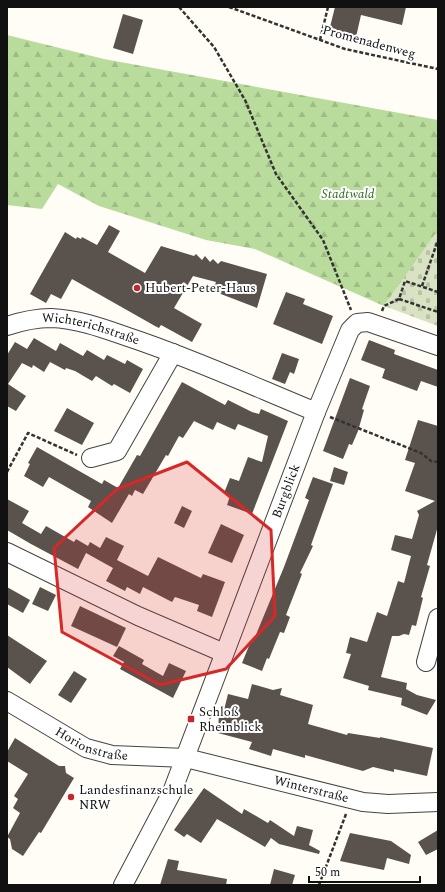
<svg xmlns="http://www.w3.org/2000/svg" width="445" height="892" viewBox="0 0 445 892" font-family="Spectral,serif">
  <style>
    .forest { fill: url(#forest-firs) }
    .cemetery { fill: url(#cemetery-stones) }
    .building { fill: #5a524d }
    .lines { fill: none; stroke-linecap: round; stroke-linejoin: round }
    .minor-casing { stroke: #444; stroke-width: 20 }
    .path { stroke: #333; stroke-width: 2.5; stroke-dasharray: 4 2; stroke-linecap: butt }
    .minor { stroke: #fff; stroke-width: 18 }
    .marked { fill: #d62828; fill-opacity: 0.2; stroke: #d62828; stroke-width: 3; stroke-linejoin: round }
    .poi-dot { fill: #c4262e; stroke: #fff; stroke-width: 1.5 }
    .labels { text-anchor: middle; dominant-baseline: central; stroke-width: 4; stroke-linejoin: round; paint-order: stroke }
    .street-label { font-size: 13px; fill: #111; stroke: #fff }
    .park-label { font-size: 13px; font-style: italic; fill: #2f6b1f; stroke: #fff }
    .poi-label { font-size: 13px; fill: #111; stroke: #fff; text-anchor: start }
  </style>
  <defs>
    <pattern id="forest-firs" width="22" height="20" patternUnits="userSpaceOnUse"><rect width="22" height="20" fill="#b9dc9c"/><path d="M5 1l3.5 6h-7zM16 11l3.5 6h-7z" fill="#9ebc85"/></pattern>
    <pattern id="cemetery-stones" width="16" height="16" patternUnits="userSpaceOnUse"><rect width="16" height="16" fill="#d9e3c4"/><path d="M2 7V4a2 2 0 0 1 4 0v3zM10 15v-3a2 2 0 0 1 4 0v3z" fill="#b9c2a7"/></pattern>
  </defs>
  <rect width="100%" height="100%" fill="#fffdf5"/>
  <path class="forest" d="M7,35L104,59L438,120V235H435L384,306L255,249L206,240L99,206L58,184L42,209L7,205Z"/>
  <path class="cemetery" d="M435,234L438,235V326L384,306Z"/>
  <g class="building">
    <path d="M335,7H406L402,25L361,15L356,37L329,31Z"/>
    <path d="M123,14L143,20L133,54L113,48Z"/>
    <path d="M109,225L120,231L108,252L145,273L161,246L194,256L196,254L202,260L205,256L210,262L213,259L218,264L221,261L267,274L257,308L213,291L216,282L193,276L174,308L202,324L192,342L161,325L159,328L155,326L72,279L61,299L51,294L46,303L30,294L65,232L76,239L77,237L81,239L82,237L97,245Z"/>
    <path d="M286,292L305,299L303,304L333,316L322,344L273,324Z"/>
    <path d="M34,338L56,351L60,343L83,356L87,350L104,360L107,355L125,364L127,360L143,369L130,393L114,384L112,386L96,376L92,381L75,371L66,368L65,370L50,362L44,372L33,365L32,368L22,363L8,384L26,396L16,411L7,406V355L15,342L27,349Z"/>
    <path d="M369,340L395,350L394,354L438,370V387L421,381L417,391L382,378L385,369L361,360Z"/>
    <path d="M282,353L299,359L294,374L290,372L285,384L272,379Z"/>
    <path d="M350,378L370,386L362,409L364,410L358,431L352,445L349,444L343,459L323,451Z"/>
    <path d="M182,382L225,405L228,400L252,412L259,414L261,409L288,421L252,514L227,505L230,496L224,493L230,478L239,481L248,457L262,462L268,436L238,424L235,430L217,422L213,430L194,421L183,438L179,436L168,456L166,455L143,494L135,490L132,496L129,494L112,523L88,507L91,501L49,477L43,487L24,476L30,464L28,463L37,447L102,484L104,480L118,488L137,455L140,456Z"/>
    <path d="M67,408L94,423L82,445L54,431Z"/>
    <path d="M418,420L438,426V526L427,565L430,566L421,597L423,598L416,626L412,625L409,635L404,634L399,636H392L381,677L407,683L406,689L417,695L436,700L427,715L401,705L402,698L368,690L369,686L343,678L351,654L346,653L350,637L367,642L377,612L387,616L398,581L404,583L411,556L391,550L395,535L412,539L419,515L417,511L435,501L405,491L415,463L405,460Z"/>
    <path d="M334,467L348,472L344,485L330,481Z"/>
    <path d="M313,477L333,484L311,545L313,546L300,573L302,574L286,615L290,617L284,633L280,632L269,659L267,658L262,671L242,663L251,641L253,642L284,567L309,500L305,498Z"/>
    <path d="M7,499L29,511L22,523L41,534L46,526L74,542L76,539L88,546L90,542L100,548L106,537L124,546L117,560L148,576L158,557L201,578L203,574L225,582L212,617L197,611L199,605L175,597L172,602L143,587L140,594L127,587L125,591L106,581L113,568L86,553L78,569L31,544L7,530Z"/>
    <path d="M182,506L192,511L184,528L174,523Z"/>
    <path d="M221,524L244,535L232,563L208,553Z"/>
    <path d="M7,587L30,600L23,613L7,604Z"/>
    <path d="M40,587L56,595L48,611L32,604Z"/>
    <path d="M80,606L126,628L117,647L71,626Z"/>
    <path d="M7,635L47,661L30,684L7,667Z"/>
    <path d="M119,646L144,660L142,664L163,676L169,663L186,671L173,698L120,669L124,662L113,656Z"/>
    <path d="M74,671L87,679L71,703L58,695Z"/>
    <path d="M252,684L273,690L282,688L280,695L313,705L308,724L347,735L348,733L380,738V737L433,748L427,776L394,769V772L373,767L363,771L305,755V758L273,749L271,756L249,749L252,742L218,733L219,712L224,710L228,694L248,699Z"/>
    <path d="M15,738L59,766H65L66,773L74,778L41,833L39,832L23,856L12,849L10,839L7,837L20,813L13,808L18,799L14,796L28,774L7,761V752Z"/>
    <path d="M204,788L242,814L244,809L268,823L270,820L294,836L297,826L313,830L309,845L320,851L319,854L279,844L271,838L265,847L217,819L201,843L187,834L184,837L174,830Z"/>
    <path d="M438,830V849L426,855L418,842Z"/>
    <path d="M350,833L391,841L411,855L409,864L387,858L384,870L340,861Z"/>
    <path d="M168,859L179,861L177,870L227,879L226,885H160Z"/>
    <path d="M274,869L295,875L292,885H270Z"/>
  </g>
  <g class="lines">
    <g class="minor-casing">
      <g id="minor">
        <path id="s1" d="M7,326C22,321 36,318 51,318C79,319 105,329 131,338C194,359 255,387 316,412"/>
        <path d="M91,458L117,451L173,353"/>
        <path d="M7,552L138,616L224,653"/>
        <path d="M426,662L438,618"/>
        <path id="s2" d="M7,701L86,748L112,755L186,758L363,802L388,804L438,802"/>
        <path id="s3" d="M123,885L172,792L316,412L350,330L357,323L368,322L438,346"/>
      </g>
    </g>
    <g class="path">
      <path d="M179,7L214,47L245,100L276,174L323,240L351,310"/>
      <path d="M229,7L345,49L438,69"/>
      <path d="M320,40L328,7"/>
      <path d="M422,286L438,240"/>
      <path d="M399,299L438,312"/>
      <path d="M382,311L384,306L399,299L405,281L438,292"/>
      <path d="M330,417L421,453L431,461L438,462"/>
      <path d="M7,472L28,433L77,455"/>
      <path d="M319,885L346,814"/>
    </g>
    <use href="#minor" class="minor"/>
  </g>
  <path class="marked" d="M187,462L271,530L275,616L226,669L160,685L62,632L54,548L117,489Z"/>
  <g class="poi-dot">
    <circle cx="137" cy="288" r="4"/>
    <rect x="187" y="715" width="8" height="8" rx="2"/>
    <circle cx="71" cy="797" r="4"/>
  </g>
  <g class="labels">
    <g class="street-label">
      <text transform="translate(369 42) rotate(15)">Promenadenweg</text>
      <text stroke="none"><textPath href="#s1" startOffset="86">Wichterichstraße</textPath></text>
      <text stroke="none"><textPath href="#s3" startOffset="427">Burgblick</textPath></text>
      <text stroke="none"><textPath href="#s2" startOffset="96">Horionstraße</textPath></text>
      <text stroke="none"><textPath href="#s2" startOffset="322">Winterstraße</textPath></text>
    </g>
    <g class="park-label">
      <text x="348" y="194">Stadtwald</text>
    </g>
    <g class="poi-label">
      <text x="145" y="288">Hubert-Peter-Haus</text>
      <text x="199" y="712">Schloß<tspan x="199" dy="15">Rheinblick</tspan></text>
      <text x="79" y="790">Landesfinanzschule<tspan x="79" dy="15">NRW</tspan></text>
    </g>
  </g>
  <rect width="445" height="892" fill="none" stroke="#111111" stroke-width="16"/>
  <path d="M309 876v6h111v-6" fill="none" stroke="#111111" stroke-width="2"/>
  <text x="315" y="876" font-size="12" fill="#111111" stroke="#ffffff" stroke-width="3" paint-order="stroke">50 m</text>
</svg>
